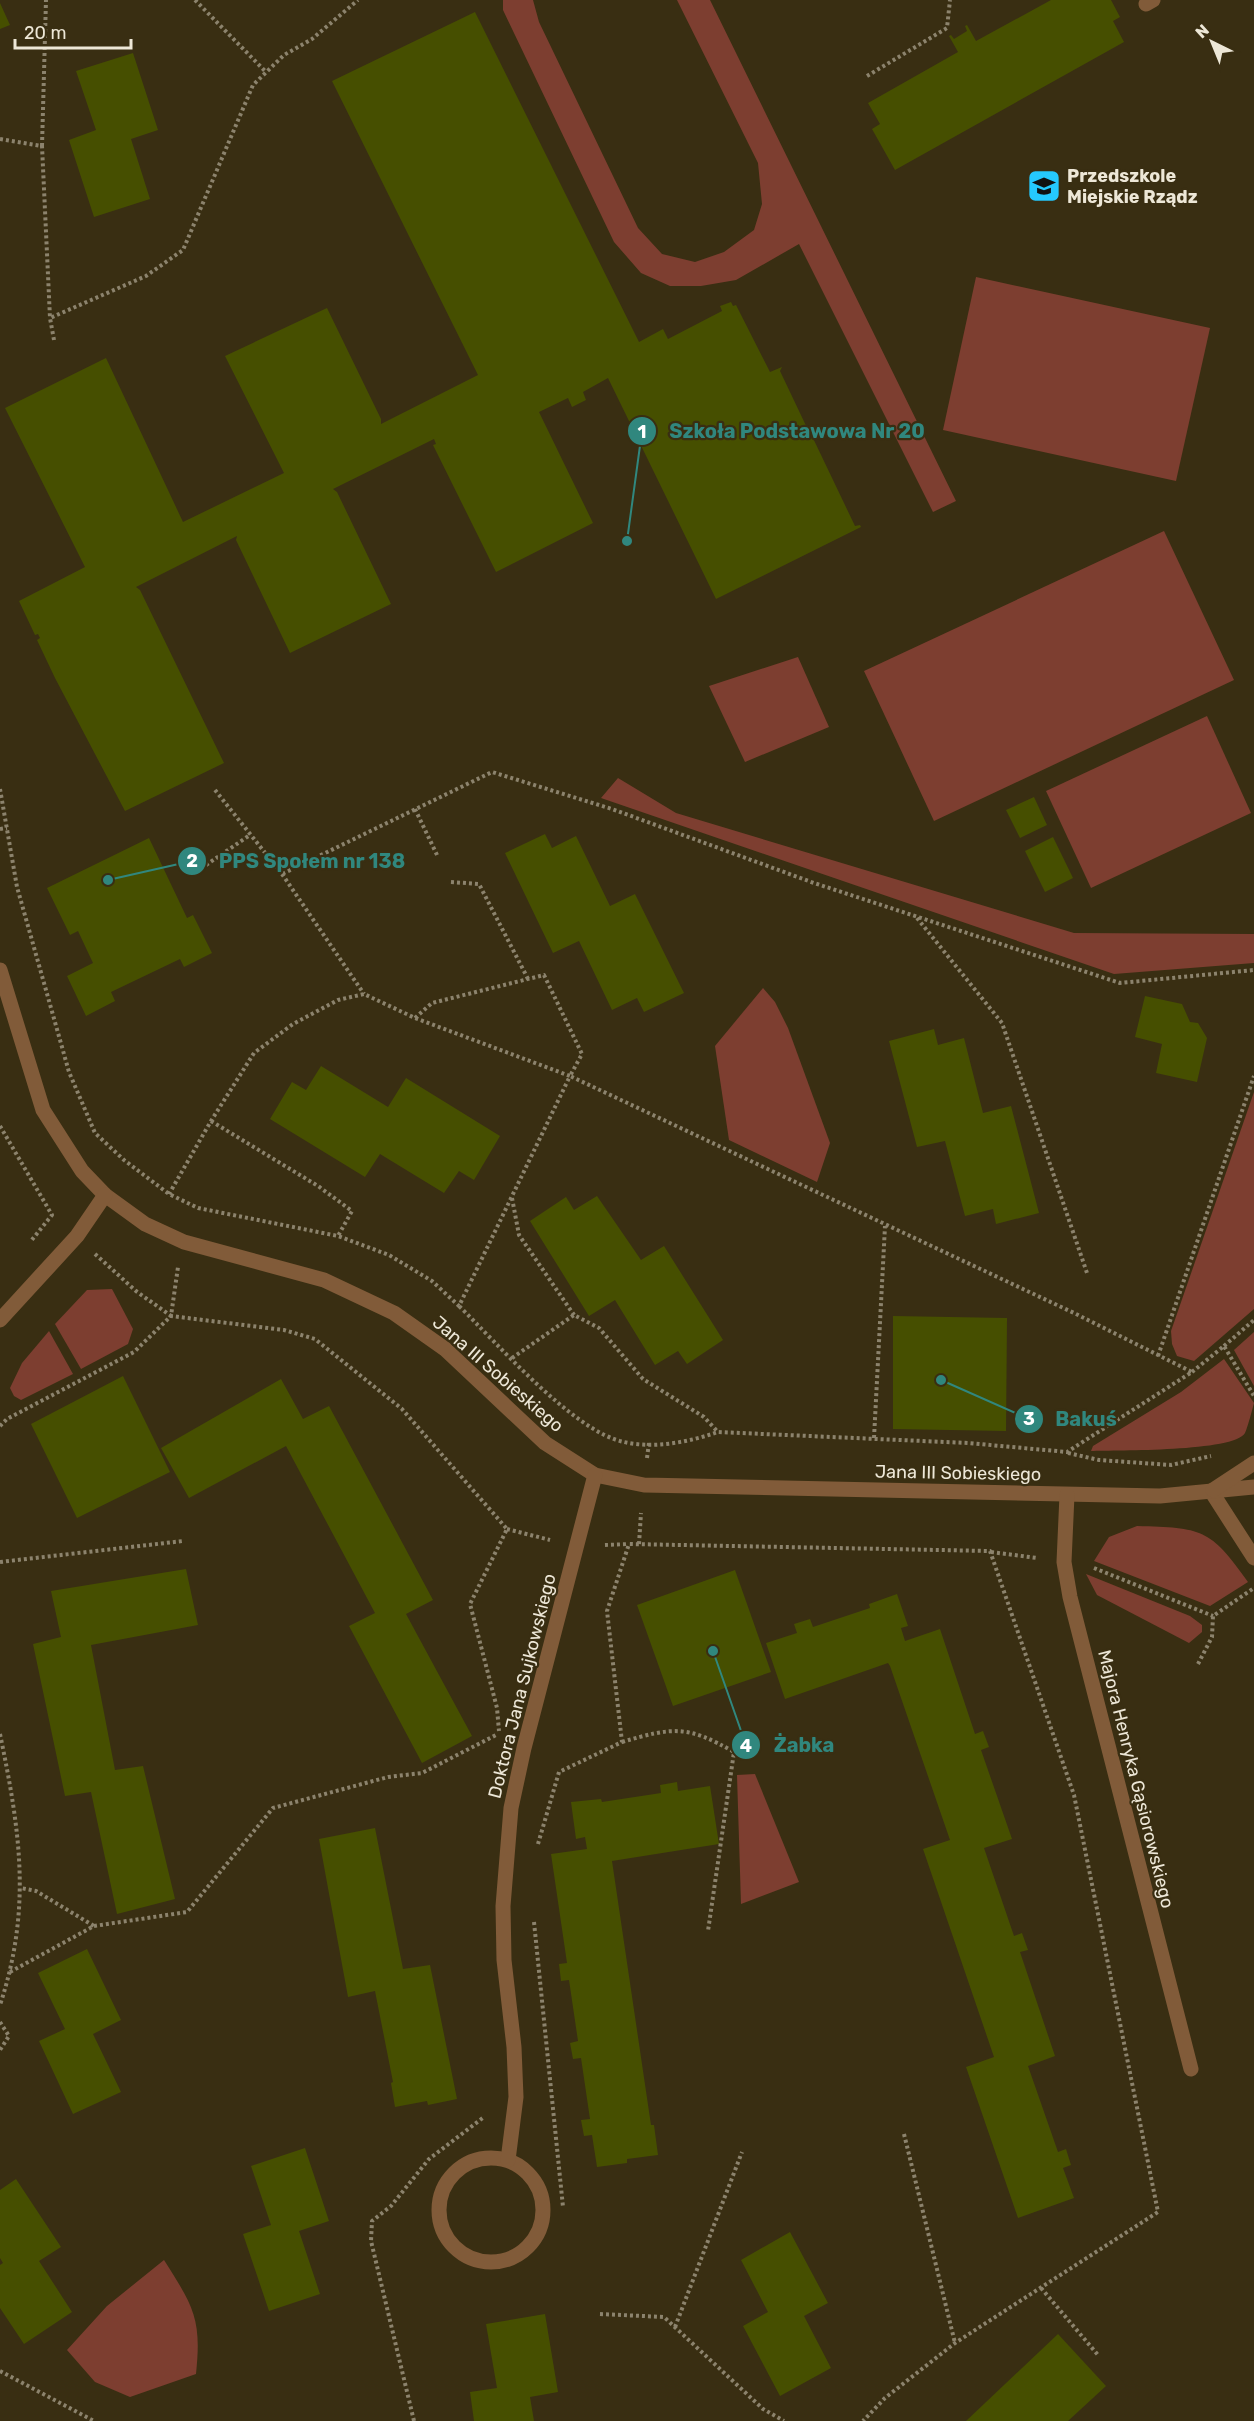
<svg xmlns="http://www.w3.org/2000/svg" width="1254" height="2421" viewBox="0 0 1254 2421" font-family="Rubik,sans-serif">
  <style>
    .green { fill: #7d3e30 }
    .building { fill: #464f00 }
    .lines { fill: none; stroke-linecap: round; stroke-linejoin: round }
    .path { stroke: #8c836d; stroke-width: 4; stroke-dasharray: 3 3; stroke-linecap: butt }
    .lane { stroke: #815b39; stroke-width: 15 }
    .street { stroke: #815b39; stroke-width: 15 }
    .labels { text-anchor: middle; dominant-baseline: central; stroke-width: 4.5; stroke-linejoin: round; paint-order: stroke }
    .poi-label { font-size: 18px; font-weight: bold; fill: #ede7d7; stroke: #392e12; text-anchor: start }
    .street-label { font-size: 18px; fill: #ede7d7; stroke: #392e12 }
    .leader { fill: none; stroke: #30877e; stroke-width: 2 }
    .callout-dot { fill: #30877e; stroke: #392e12; stroke-width: 2 }
    .mark-label { font-size: 18px; text-anchor: middle; font-weight: bold; fill: #fff }
    .callout-label { font-size: 20px; text-anchor: middle; font-weight: bold; fill: #30877e; stroke: #392e12; stroke-width: 4.5; stroke-linejoin: round; paint-order: stroke }
  </style>
  <rect width="100%" height="100%" fill="#392e12"/>
  <g class="green">
    <path d="M503,0H533L539,22L638,228L662,254L695,262L724,252L754,230L762,204L758,163L677,0H710L956,501L933,512L799,244L736,280L701,286H670L641,273L614,242L503,10Z"/>
    <path d="M976,277L1210,328L1176,481L943,430Z"/>
    <path d="M1164,531L1234,680L934,821L864,671Z"/>
    <path d="M798,657L829,727L745,762L709,686Z"/>
    <path d="M1207,716L1251,813L1091,888L1046,791Z"/>
    <path d="M618,778L676,813L1074,933L1254,934V963L1114,974L601,798Z"/>
    <path d="M763,988L775,1002L788,1028L830,1143L817,1182L729,1140L715,1046Z"/>
    <path d="M1254,1092V1309L1194,1361L1177,1356L1172,1344L1171,1331Z"/>
    <path d="M112,1289L133,1329L128,1344L81,1369L55,1324L87,1290Z"/>
    <path d="M49,1331L73,1374L21,1400L14,1396L10,1388L22,1363Z"/>
    <path d="M1254,1332V1386L1234,1350Z"/>
    <path d="M1224,1359L1254,1403C1253,1407 1247,1430 1245,1433C1234,1452 1117,1450 1091,1451L1093,1446L1181,1392Z"/>
    <path d="M1137,1526C1202,1528 1210,1528 1248,1582L1210,1606L1094,1561L1109,1537Z"/>
    <path d="M1086,1574L1190,1616L1202,1625V1632L1189,1643L1097,1595Z"/>
    <path d="M755,1774L799,1882L741,1904L737,1775Z"/>
    <path d="M164,2260C193,2306 202,2318 196,2374L130,2397L95,2382L67,2350L107,2306Z"/>
  </g>
  <g class="building">
    <path d="M1051,0H1111L1120,17L1113,21L1124,42L895,170L872,129L880,124L868,103L958,52L949,36L951,35L954,39L967,31L965,26L967,25L976,41Z"/>
    <path d="M0,3L10,25L0,29Z"/>
    <path d="M475,12L639,342L663,329L668,339L722,311L720,306L731,302L733,306L736,305L770,372L782,367L780,371L809,432L813,430L814,433L811,434L855,526L860,525L861,527L716,599L608,378L583,392L586,400L572,407L568,398L539,412L593,523L496,572L433,445L436,444L434,439L333,489L337,492L391,604L290,653L236,540L237,536L136,587L140,590L224,763L125,811L55,678L37,640L40,638L38,634L35,635L19,601L85,567L5,408L106,358L183,522L284,473L225,356L327,308L381,419V424L478,375L332,81Z"/>
    <path d="M133,53L158,130L131,139L150,199L94,217L69,140L96,130L76,71Z"/>
    <path d="M1034,797L1047,825L1020,838L1006,810Z"/>
    <path d="M545,834L552,848L576,836L610,906L635,894L684,993L644,1012L637,998L612,1010L579,941L553,953L505,853Z"/>
    <path d="M1053,837L1073,878L1045,892L1025,851Z"/>
    <path d="M149,838L187,918L193,915L212,953L184,967L180,959L111,992L115,1001L86,1016L67,976L93,963L78,931L70,935L47,888Z"/>
    <path d="M1145,996L1182,1004L1190,1022L1198,1023L1207,1038L1197,1082L1156,1073L1162,1044L1135,1037Z"/>
    <path d="M934,1029L938,1045L964,1038L983,1113L1011,1106L1039,1213L996,1224L993,1209L965,1216L945,1141L917,1147L889,1041Z"/>
    <path d="M321,1066L388,1107L406,1078L500,1136L474,1180L459,1171L444,1193L380,1154L365,1177L270,1119L292,1082L306,1090Z"/>
    <path d="M597,1196L641,1260L664,1246L723,1340L687,1364L678,1351L655,1365L615,1300L589,1316L530,1221L566,1197L574,1210Z"/>
    <path d="M893,1316L1007,1318L1006,1431L893,1429Z"/>
    <path d="M123,1376L170,1472L77,1518L31,1424Z"/>
    <path d="M281,1379L303,1419L329,1406L433,1600L406,1614L472,1736L422,1763L349,1626L375,1613L286,1446L189,1498L161,1448Z"/>
    <path d="M186,1569L198,1625L91,1645L115,1770L143,1766L175,1899L117,1914L91,1792L65,1796L33,1644L61,1637L51,1591Z"/>
    <path d="M735,1570L771,1672L673,1706L637,1605Z"/>
    <path d="M897,1594L908,1626L901,1628L905,1641L940,1629L975,1734L983,1731L989,1747L981,1750L1012,1839L984,1848L1014,1936L1022,1933L1028,1950L1020,1952L1055,2056L1028,2066L1058,2152L1066,2149L1071,2165L1063,2168L1074,2198L1018,2218L966,2067L994,2057L923,1849L950,1840L890,1666L888,1663L785,1699L766,1643L797,1633L794,1624L810,1619L813,1627L870,1608L869,1604Z"/>
    <path d="M677,1782L678,1791L710,1786L719,1844L612,1861L651,2125H654L658,2155L627,2159V2163L597,2167L592,2135L584,2136L581,2120L590,2119L581,2058L573,2059L570,2043L578,2041L569,1980L561,1981L559,1964L567,1963L551,1854L587,1849L585,1837L576,1839L571,1802L601,1799L602,1802L661,1793L660,1785Z"/>
    <path d="M375,1828L403,1969L430,1965L457,2099L428,2105L427,2101L395,2107L391,2083L393,2082L375,1991L348,1997L319,1839Z"/>
    <path d="M87,1949L121,2020L93,2034L121,2092L73,2114L39,2041L65,2029L38,1973Z"/>
    <path d="M305,2148L329,2221L299,2231L320,2294L269,2311L243,2234L271,2225L251,2166Z"/>
    <path d="M16,2179L61,2247L39,2261L72,2312L24,2344L0,2308V2265L3,2263L0,2258V2190Z"/>
    <path d="M790,2232L828,2303L804,2316L831,2368L780,2396L743,2326L768,2312L741,2260Z"/>
    <path d="M545,2314L558,2392L530,2397L534,2421H474L470,2392L497,2388L486,2324Z"/>
    <path d="M1058,2334L1106,2386L1068,2421H966Z"/>
  </g>
  <g class="lines">
    <g class="path">
      <path d="M195,0L265,71"/>
      <path d="M867,76L947,28L950,0"/>
      <path d="M0,139L42,146L50,318"/>
      <path d="M42,146L46,0"/>
      <path d="M54,340L50,318L146,276L183,250L253,85L284,55L312,39L358,0"/>
      <path d="M0,789L17,887L69,1072L95,1133L124,1160L169,1194L198,1208L338,1236L389,1255L432,1281L459,1306L570,1076L415,1018L364,994L338,1000L293,1024L254,1053L211,1121L169,1194"/>
      <path d="M215,790L282,874L492,772L612,809L814,883L1120,983L1254,970"/>
      <path d="M415,809L438,857"/>
      <path d="M0,829L7,828"/>
      <path d="M206,865L250,835"/>
      <path d="M282,874L364,994"/>
      <path d="M451,882L479,884L528,979"/>
      <path d="M917,918L1002,1023L1087,1273"/>
      <path d="M415,1018L432,1003L544,975L582,1054L570,1076L1074,1313L1192,1372L1067,1452L968,1443L718,1432C689,1442 654,1449 624,1442C574,1432 497,1343 459,1306"/>
      <path d="M211,1121L318,1186L352,1211L338,1236"/>
      <path d="M0,1126L52,1215L31,1241"/>
      <path d="M512,1198L519,1235L574,1315"/>
      <path d="M95,1254L136,1291L171,1316L178,1267"/>
      <path d="M1224,1346L1254,1320"/>
      <path d="M1158,1356L1254,1076"/>
      <path d="M512,1358L574,1315L599,1328L643,1379L704,1417L718,1432"/>
      <path d="M1192,1372L1224,1346L1254,1396"/>
      <path d="M0,1426L7,1419L134,1352L171,1316L284,1330L315,1339L402,1409L507,1529L470,1604L497,1708L499,1731"/>
      <path d="M874,1438L885,1226"/>
      <path d="M1068,1453L1099,1460L1171,1465L1211,1456"/>
      <path d="M647,1458L649,1443"/>
      <path d="M507,1529L550,1540"/>
      <path d="M639,1544L641,1513"/>
      <path d="M605,1545L629,1544"/>
      <path d="M991,1552L1037,1558"/>
      <path d="M0,1562L183,1541"/>
      <path d="M1094,1568L1213,1616"/>
      <path d="M1198,1664L1212,1637L1213,1616L1254,1588"/>
      <path d="M0,1734C20,1831 32,1908 0,2005"/>
      <path d="M622,1742C673,1727 687,1725 734,1752L708,1931"/>
      <path d="M538,1844L559,1772L622,1742L607,1611L629,1544L990,1551L1074,1795L1158,2212L955,2343L885,2398L863,2421"/>
      <path d="M534,1922L563,2207"/>
      <path d="M94,1926L187,1912L273,1808L388,1777L422,1773L498,1734"/>
      <path d="M10,1972L94,1926L36,1891L21,1888"/>
      <path d="M0,2022L9,2036L0,2050"/>
      <path d="M904,2134L955,2343"/>
      <path d="M1041,2288L1098,2355"/>
      <path d="M600,2314L664,2317L763,2409L784,2421"/>
      <path d="M675,2327L742,2152"/>
      <path d="M0,2371L94,2421"/>
      <path d="M414,2421L371,2241L372,2221L391,2206L429,2159L484,2117"/>
    </g>
    <path class="lane" d="M1211,1491L1254,1558"/>
    <g class="street">
      <path d="M1146,4L1153,0"/>
      <path d="M0,970L43,1110L82,1171L105,1195L145,1224L184,1242L324,1280L394,1313L445,1349L545,1443L595,1475L644,1485L1160,1496L1254,1487"/>
      <path d="M0,1320L77,1236L105,1195"/>
      <path d="M1213,1490L1254,1463"/>
      <path d="M1067,1495L1064,1562L1070,1597L1191,2069"/>
      <circle cx="491" cy="2210" r="52"/>
      <path d="M508,2160L516,2097L514,2047L504,1960L503,1906L511,1808L524,1748L595,1475"/>
    </g>
  </g>
  <defs>
    <g id="school-square" transform="scale(1.725)"><rect x="-9" y="-9" width="18" height="18" rx="4" fill="#25c9fe" stroke="#392e12"/><path d="M0-5L7-2L0 1L-7-2ZM-4 1L0 2.5L4 1V4Q0 6-4 4Z" fill="#111"/></g>
  </defs>
  <g fill-rule="evenodd">
    <use href="#school-square" x="1044" y="186"/>
  </g>
  <g class="labels">
    <g class="poi-label">
      <text x="1067" y="176">Przedszkole<tspan x="1067" dy="21">Miejskie Rządz</tspan></text>
    </g>
    <g class="street-label">
      <text transform="translate(498 1374) rotate(41)">Jana III Sobieskiego</text>
      <text transform="translate(958 1473) rotate(1)">Jana III Sobieskiego</text>
      <text transform="translate(522 1686) rotate(-76)">Doktora Jana Sujkowskiego</text>
      <text transform="translate(1136 1779) rotate(76)">Majora Henryka Gąsiorowskiego</text>
    </g>
  </g>
  <path class="leader" d="M627 541L642 431M108 880L192 861M941 1380L1029 1419M713 1651L746 1745"/>
  <g class="callout-dot">
    <circle cx="627" cy="541" r="6"/>
    <circle cx="108" cy="880" r="6"/>
    <circle cx="941" cy="1380" r="6"/>
    <circle cx="713" cy="1651" r="6"/>
    <circle cx="642" cy="431" r="15"/>
    <circle cx="192" cy="861" r="15"/>
    <circle cx="1029" cy="1419" r="15"/>
    <circle cx="746" cy="1745" r="15"/>
  </g>
  <g class="mark-label">
    <text x="642" y="438">1</text>
    <text x="192" y="867">2</text>
    <text x="1029" y="1425">3</text>
    <text x="746" y="1752">4</text>
  </g>
  <g class="callout-label">
    <text x="797" y="438">Szkoła Podstawowa Nr 20</text>
    <text x="312" y="868">PPS Społem nr 138</text>
    <text x="1086" y="1426">Bakuś</text>
    <text x="804" y="1752">Żabka</text>
  </g>
  <g transform="translate(1212 42) rotate(317)" stroke="#392e12" stroke-width="4.5" paint-order="stroke">
  <path d="M0-4.5L10 22L0 15L-10 22Z" fill="#ede7d7"/>
  <text y="-9" font-size="16" font-weight="bold" text-anchor="middle" fill="#ede7d7">N</text>
  </g>
  <path d="M15 39v9h116v-9" fill="none" stroke="#ede7d7" stroke-width="3"/>
  <text x="24" y="39" font-size="18" fill="#ede7d7" stroke="#392e12" stroke-width="4.5" paint-order="stroke">20 m</text>
</svg>
